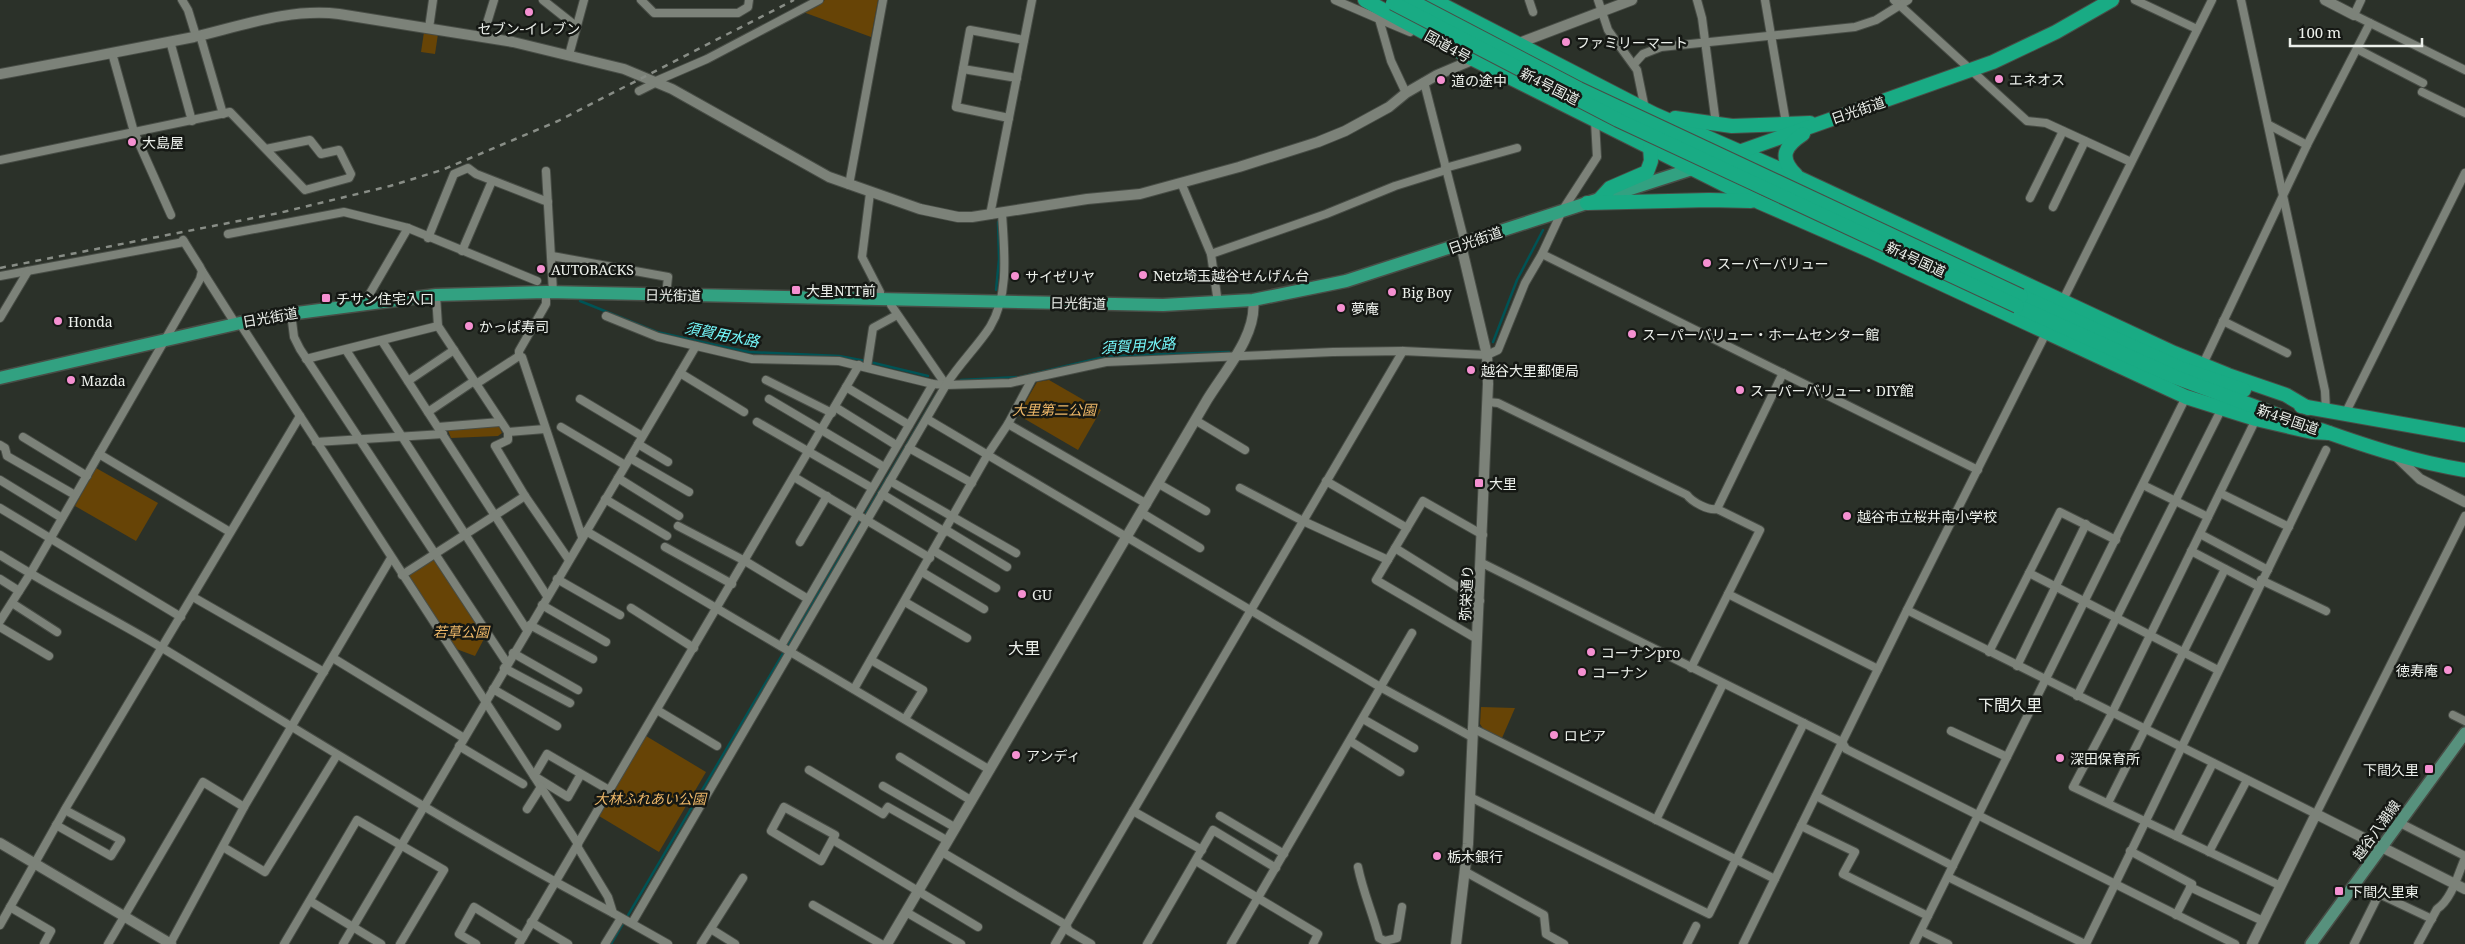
<svg xmlns="http://www.w3.org/2000/svg" width="2465" height="944" viewBox="0 0 2465 944" font-family="'Noto Serif','Noto Sans JP',serif">
  <style>
    .green { fill: #674406 }
    .lines { fill: none; stroke-linecap: round; stroke-linejoin: round }
    .stream { stroke: #005355; stroke-width: 2.5 }
    .minor-casing { stroke: #484d46; stroke-width: 10 }
    .tertiary-casing { stroke: #484d46; stroke-width: 12 }
    .secondary-casing { stroke: #484d46; stroke-width: 14 }
    .primary-casing { stroke: #484d46; stroke-width: 15 }
    .trunk-casing { stroke: #484d46; stroke-width: 16 }
    .minor { stroke: #7c8279; stroke-width: 8 }
    .tertiary { stroke: #7c8279; stroke-width: 10 }
    .secondary { stroke: #57917d; stroke-width: 11 }
    .primary { stroke: #32a181; stroke-width: 12 }
    .trunk { stroke: #19ab84; stroke-width: 14 }
    .rail { stroke: #888d86; stroke-width: 2.5; stroke-dasharray: 6 6; stroke-linecap: butt }
    .trunk-bridge-casing { stroke: #484d46; stroke-width: 16; stroke-linecap: butt }
    .trunk-bridge { stroke: #19ab84; stroke-width: 14 }
    .poi-dot { fill: #f590d1; stroke: #151814; stroke-width: 2 }
    .labels { text-anchor: middle; dominant-baseline: central; stroke-width: 5; stroke-linejoin: round; paint-order: stroke }
    .poi-label { font-size: 14px; fill: #ecf0eb; stroke: #151814; text-anchor: start }
    .street-label { font-size: 14px; fill: #ecf0eb; stroke: #151814 }
    .park-label { font-size: 14px; font-style: italic; fill: #efb869; stroke: #151814 }
    .water-label { font-size: 15px; font-style: italic; fill: #74f7fa; stroke: #151814 }
    .quarter-label { font-size: 16px; fill: #ecf0eb; stroke: #151814 }
  </style>
  <rect width="100%" height="100%" fill="#2b3129"/>
  <g class="green">
    <path d="M825,0H878L871,37L803,12Z"/>
    <path d="M424,32L438,34L435,54L421,52Z"/>
    <path d="M1049,380L1101,410L1078,450L1018,415L1037,382Z"/>
    <path d="M499,426L502,433L498,436L451,438L447,428Z"/>
    <path d="M96,468L158,503L136,541L75,506Z"/>
    <path d="M434,557L486,635L475,656L451,647L404,575Z"/>
    <path d="M1481,707L1515,708L1502,738L1484,730L1480,724Z"/>
    <path d="M646,736L706,772L659,852L599,816Z"/>
  </g>
  <g class="lines">
    <g class="stream">
      <path d="M996,290L999,259L998,222"/>
      <path d="M580,301L657,332L720,346L749,352L839,356L866,361"/>
      <path d="M1493,342L1517,280L1543,230"/>
      <path d="M870,362L928,376"/>
      <path d="M961,380L1020,377L1108,356L1229,352"/>
      <path d="M611,944L936,395"/>
    </g>
    <g class="minor-casing">
      <g id="minor">
        <path d="M182,0L188,10L196,36"/>
        <path d="M543,0L577,27"/>
        <path d="M641,0L654,13H738L748,7L749,0"/>
        <path d="M1335,0L1379,19L1391,61L1406,93"/>
        <path d="M1529,0L1533,12"/>
        <path d="M1598,0L1608,30L1637,70L1645,109"/>
        <path d="M1697,0L1702,18L1716,124"/>
        <path d="M1765,0L1786,123"/>
        <path d="M1894,0L2027,121L2046,123L2131,162"/>
        <path d="M2135,0L2197,29"/>
        <path d="M2241,0L2325,391L2326,411"/>
        <path d="M2361,0L2354,15L2465,70"/>
        <path d="M1379,19L1410,32"/>
        <path d="M429,28L433,0"/>
        <path d="M200,35L223,114"/>
        <path d="M483,36L494,0"/>
        <path d="M170,41L192,121"/>
        <path d="M2357,49L2423,83"/>
        <path d="M112,53L134,132L171,215"/>
        <path d="M569,55L584,0"/>
        <path d="M1634,64L1643,54L1661,47L1855,27L1876,20L1908,0"/>
        <path d="M963,69L1017,78"/>
        <path d="M656,81L707,59L819,0"/>
        <path d="M1424,82L1465,243"/>
        <path d="M639,91L657,82"/>
        <path d="M2422,92L2465,113"/>
        <path d="M1009,118L956,107L970,30L1024,40"/>
        <path d="M2269,125L2307,145"/>
        <path d="M0,160L230,112L305,190L349,178L351,174L339,150L321,154L310,140L266,149"/>
        <path d="M1445,168L1517,148"/>
        <path d="M546,171L553,292"/>
        <path d="M849,185L883,0"/>
        <path d="M1182,185L1211,254L1218,303"/>
        <path d="M870,193L862,257L880,292V299"/>
        <path d="M2030,198L2063,131"/>
        <path d="M2053,207L2085,141"/>
        <path d="M990,215L1032,0"/>
        <path d="M228,234L344,212L408,228L537,281"/>
        <path d="M428,238L454,174L468,168L476,174L548,202"/>
        <path d="M462,251L492,181"/>
        <path d="M1211,254L1326,214L1395,186L1446,170"/>
        <path d="M1542,254L1978,470"/>
        <path d="M552,256L668,277L666,295"/>
        <path d="M202,271L235,323"/>
        <path d="M0,276L184,242"/>
        <path d="M546,292V304L519,351V356L522,357L582,537"/>
        <path d="M436,295L438,326L508,432V440L495,446L525,496L569,560"/>
        <path d="M891,299V305L946,385L1010,383L1106,362L1333,352L1403,351L1487,355L1498,350L1525,283L1542,254L1562,211L1597,157L1595,121"/>
        <path d="M369,302V295L408,228"/>
        <path d="M2062,302L2212,0"/>
        <path d="M291,313L294,337L300,349L507,663"/>
        <path d="M606,316L658,337L752,359L839,361L933,384L946,385"/>
        <path d="M0,318L28,271"/>
        <path d="M2223,321L2287,353"/>
        <path d="M239,322L578,844"/>
        <path d="M382,341L547,596"/>
        <path d="M346,350L527,630"/>
        <path d="M306,359L438,326"/>
        <path d="M2203,364L2307,145L2370,23"/>
        <path d="M867,367L873,328L897,315"/>
        <path d="M680,373L744,412"/>
        <path d="M766,380L832,413"/>
        <path d="M408,381L454,350"/>
        <path d="M476,384L519,356"/>
        <path d="M846,387L909,425"/>
        <path d="M580,399L642,436"/>
        <path d="M769,399L884,467"/>
        <path d="M1488,402L1498,403L1687,495C1692,502 1709,511 1717,509L1760,530L1691,668"/>
        <path d="M835,407L896,445"/>
        <path d="M428,412L474,381"/>
        <path d="M2345,414L2465,173"/>
        <path d="M927,419L1382,688L1472,737"/>
        <path d="M2256,419L2112,713L2073,787L2281,886"/>
        <path d="M1195,420L1245,450"/>
        <path d="M757,422L872,488"/>
        <path d="M1008,424L1147,504"/>
        <path d="M438,427L500,422"/>
        <path d="M561,427L625,465"/>
        <path d="M508,432L545,429"/>
        <path d="M23,437L87,476"/>
        <path d="M316,442L443,434"/>
        <path d="M638,444L668,462"/>
        <path d="M0,445L5,448L7,456L75,495"/>
        <path d="M909,448L972,483"/>
        <path d="M99,454L230,532"/>
        <path d="M630,458L689,492"/>
        <path d="M794,477L930,558"/>
        <path d="M618,478L679,516"/>
        <path d="M0,480L62,518"/>
        <path d="M890,481L1016,553"/>
        <path d="M1326,481L1407,528"/>
        <path d="M1159,484L1206,511"/>
        <path d="M2143,485L2208,517"/>
        <path d="M1240,488L1303,521L1388,560"/>
        <path d="M2220,493L2289,527"/>
        <path d="M882,494L945,532"/>
        <path d="M605,499L667,536"/>
        <path d="M0,508L181,617"/>
        <path d="M1717,509L1783,373"/>
        <path d="M1142,513L1200,548"/>
        <path d="M678,526L745,561L808,599"/>
        <path d="M946,530L1007,567"/>
        <path d="M586,531L990,770"/>
        <path d="M2200,534L2268,570"/>
        <path d="M800,542L827,496"/>
        <path d="M665,547L732,584"/>
        <path d="M1395,548L1480,601"/>
        <path d="M934,551L996,588"/>
        <path d="M2191,551L2258,586"/>
        <path d="M0,555C54,589 110,617 164,649C313,739 460,832 613,913"/>
        <path d="M1482,563L1842,742L1846,749L2235,944"/>
        <path d="M922,572L984,609"/>
        <path d="M2029,573L2218,670"/>
        <path d="M402,575L525,496"/>
        <path d="M0,579L19,591"/>
        <path d="M557,579L620,615"/>
        <path d="M2261,580L2326,611"/>
        <path d="M1728,594L1878,669"/>
        <path d="M193,597L324,672"/>
        <path d="M905,602L967,638"/>
        <path d="M12,603L57,632"/>
        <path d="M542,605L606,642"/>
        <path d="M631,608L694,648"/>
        <path d="M1907,610L2316,814L2465,516"/>
        <path d="M0,621L30,574L200,279L202,271L200,267L183,240"/>
        <path d="M530,625L593,659"/>
        <path d="M0,627L49,656"/>
        <path d="M1477,639L1376,580L1423,501L1483,535"/>
        <path d="M781,646L933,384"/>
        <path d="M1989,652L2060,512L2116,540"/>
        <path d="M513,653L578,690"/>
        <path d="M333,658L464,738"/>
        <path d="M871,660L923,690L905,719"/>
        <path d="M2017,666L2086,524"/>
        <path d="M504,668L570,703"/>
        <path d="M493,689L557,726"/>
        <path d="M854,689L988,454L1008,424L1032,379"/>
        <path d="M2077,696L2222,408"/>
        <path d="M657,710L717,746"/>
        <path d="M2453,715L2465,721"/>
        <path d="M1363,719L1414,748"/>
        <path d="M1472,728L1775,879"/>
        <path d="M1951,731L2007,757"/>
        <path d="M1350,741L1400,772"/>
        <path d="M459,746L523,784"/>
        <path d="M900,757L972,801"/>
        <path d="M809,770L883,814L888,807L948,841"/>
        <path d="M581,774L568,797L534,776L547,754L609,790"/>
        <path d="M883,786L956,828"/>
        <path d="M1816,796L1953,866"/>
        <path d="M1470,797L1709,914L1804,723"/>
        <path d="M2108,803L2225,569"/>
        <path d="M784,807L835,835L821,861L771,831Z"/>
        <path d="M527,809L541,787"/>
        <path d="M1133,811L1202,850"/>
        <path d="M1220,816L1284,854"/>
        <path d="M1656,820L1723,684"/>
        <path d="M2400,823L2465,856"/>
        <path d="M56,825L111,856L121,840L65,810"/>
        <path d="M1801,826L1855,852L1843,874L1928,916"/>
        <path d="M2176,836L2213,763"/>
        <path d="M833,840L978,927"/>
        <path d="M577,846L608,897L613,913L668,944"/>
        <path d="M223,847L265,872L337,755"/>
        <path d="M2130,851L2192,884L2176,915"/>
        <path d="M942,852L1066,925L1069,931L1091,944"/>
        <path d="M2209,852L2247,780"/>
        <path d="M1196,861L1318,934L1313,944"/>
        <path d="M1358,867C1363,892 1373,914 1379,938L1385,941L1397,938L1402,907"/>
        <path d="M1464,871L1544,915L1546,934L1564,944"/>
        <path d="M1948,877L2085,944"/>
        <path d="M2190,887L2263,921"/>
        <path d="M310,901L381,944"/>
        <path d="M813,905L881,944"/>
        <path d="M10,907L51,931L44,944"/>
        <path d="M906,912L961,944"/>
        <path d="M531,922L568,944"/>
        <path d="M632,923L946,385C959,364 977,347 990,327C1010,294 1004,249 1002,213"/>
        <path d="M0,925L67,806L300,416"/>
        <path d="M711,929L735,944"/>
        <path d="M1921,931L1948,944"/>
        <path d="M108,944L203,782L244,807"/>
        <path d="M170,944L244,807L391,558"/>
        <path d="M284,944L357,820L444,870L400,944"/>
        <path d="M343,944L696,346"/>
        <path d="M476,944L459,934L474,907L523,937"/>
        <path d="M519,944L859,365"/>
        <path d="M605,944L621,918"/>
        <path d="M701,944L743,878"/>
        <path d="M1055,944L1403,351"/>
        <path d="M1147,944L1213,830L1276,868"/>
        <path d="M1231,944L1412,633"/>
        <path d="M1687,944L1696,926"/>
        <path d="M1743,944L1907,610L2046,333"/>
        <path d="M1914,944L2186,397"/>
        <path d="M2086,944L2326,450"/>
        <path d="M2354,944L2379,894L2432,919"/>
        <path d="M2418,944L2437,909C2452,899 2458,874 2465,858"/>
      </g>
    </g>
    <g class="tertiary-casing">
      <g id="tertiary">
        <path d="M2325,0L2354,15"/>
        <path d="M1514,45L1632,0"/>
        <path d="M0,74C65,62 129,50 194,37C241,26 290,8 339,14L513,42L624,69L672,89L829,177L920,209L958,217H972L1087,199L1140,194L1239,167L1318,142L1345,131L1389,107L1406,93L1437,75L1477,58"/>
        <path d="M2395,455L2420,479L2465,502"/>
        <path d="M0,843L171,944"/>
        <path d="M887,944L1207,400C1224,372 1258,334 1253,300"/>
        <path d="M1456,944L1468,844L1488,384L1487,355L1461,245"/>
        <path d="M2252,944L2316,814L2465,889"/>
      </g>
    </g>
    <g class="secondary-casing">
      <path id="secondary" d="M2311,944L2465,733"/>
    </g>
    <g class="primary-casing">
      <path id="primary" d="M0,378L266,317L436,295L546,292L1163,305L1253,300L1346,281L1695,168"/>
    </g>
    <g class="trunk-casing">
      <g id="trunk">
        <path d="M1365,0L1473,59L1759,202L1871,251L2186,397L2256,419L2312,432L2329,433"/>
        <path d="M1433,0L1654,114L1782,170L2174,353L2228,375L2286,395L2308,408"/>
        <path d="M1675,118L1732,126L1810,123"/>
        <path d="M1736,153L1993,62L2056,32L2112,0"/>
        <path d="M1796,175C1778,157 1785,146 1803,134"/>
        <path d="M1600,199L1610,188L1647,172L1651,161L1650,147"/>
        <path d="M1587,203L1709,200L1751,201"/>
        <path d="M2021,296L2180,368L2244,390"/>
        <path d="M2017,306L2175,377L2280,416"/>
        <path d="M2301,406L2465,435"/>
        <path d="M2321,430C2369,447 2415,462 2465,470"/>
      </g>
    </g>
    <use href="#minor" class="minor"/>
    <use href="#tertiary" class="tertiary"/>
    <use href="#secondary" class="secondary"/>
    <use href="#primary" class="primary"/>
    <use href="#trunk" class="trunk"/>
    <path class="rail" d="M0,268L279,213L390,186L442,170L558,121L794,0"/>
    <g class="trunk-bridge-casing">
      <g id="trunk-bridge">
        <path d="M1409,0L1579,89L2021,296"/>
        <path d="M1393,3L1618,120L2017,306"/>
      </g>
    </g>
    <use href="#trunk-bridge" class="trunk-bridge"/>
  </g>
  <g class="poi-dot">
    <circle cx="529" cy="12" r="5"/>
    <circle cx="1566" cy="42" r="5"/>
    <circle cx="1999" cy="79" r="5"/>
    <circle cx="1441" cy="80" r="5"/>
    <circle cx="132" cy="142" r="5"/>
    <circle cx="1707" cy="263" r="5"/>
    <circle cx="541" cy="269" r="5"/>
    <circle cx="1143" cy="275" r="5"/>
    <circle cx="1015" cy="276" r="5"/>
    <rect x="791" y="285" width="10" height="10" rx="2.5"/>
    <circle cx="1392" cy="292" r="5"/>
    <rect x="321" y="293" width="10" height="10" rx="2.5"/>
    <circle cx="1341" cy="308" r="5"/>
    <circle cx="58" cy="321" r="5"/>
    <circle cx="469" cy="326" r="5"/>
    <circle cx="1632" cy="334" r="5"/>
    <circle cx="1471" cy="370" r="5"/>
    <circle cx="71" cy="380" r="5"/>
    <circle cx="1740" cy="390" r="5"/>
    <rect x="1474" y="478" width="10" height="10" rx="2.5"/>
    <circle cx="1847" cy="516" r="5"/>
    <circle cx="1022" cy="594" r="5"/>
    <circle cx="1591" cy="652" r="5"/>
    <circle cx="2448" cy="670" r="5"/>
    <circle cx="1582" cy="672" r="5"/>
    <circle cx="1554" cy="735" r="5"/>
    <circle cx="1016" cy="755" r="5"/>
    <circle cx="2060" cy="758" r="5"/>
    <rect x="2424" y="764" width="10" height="10" rx="2.5"/>
    <circle cx="1437" cy="856" r="5"/>
    <rect x="2334" y="886" width="10" height="10" rx="2.5"/>
  </g>
  <g class="labels">
    <g class="poi-label">
      <text x="529" y="28" text-anchor="middle">セブン-イレブン</text>
      <text x="1576" y="42">ファミリーマート</text>
      <text x="2009" y="79">エネオス</text>
      <text x="1451" y="80">道の途中</text>
      <text x="142" y="142">大島屋</text>
      <text x="1717" y="263">スーパーバリュー</text>
      <text x="551" y="269">AUTOBACKS</text>
      <text x="1153" y="275">Netz埼玉越谷せんげん台</text>
      <text x="1025" y="276">サイゼリヤ</text>
      <text x="806" y="290">大里NTT前</text>
      <text x="1402" y="292">Big Boy</text>
      <text x="336" y="298">チサン住宅入口</text>
      <text x="1351" y="308">夢庵</text>
      <text x="68" y="321">Honda</text>
      <text x="479" y="326">かっぱ寿司</text>
      <text x="1642" y="334">スーパーバリュー・ホームセンター館</text>
      <text x="1481" y="370">越谷大里郵便局</text>
      <text x="81" y="380">Mazda</text>
      <text x="1750" y="390">スーパーバリュー・DIY館</text>
      <text x="1489" y="483">大里</text>
      <text x="1857" y="516">越谷市立桜井南小学校</text>
      <text x="1032" y="594">GU</text>
      <text x="1601" y="652">コーナンpro</text>
      <text x="2438" y="670" text-anchor="end">徳寿庵</text>
      <text x="1592" y="672">コーナン</text>
      <text x="1564" y="735">ロピア</text>
      <text x="1026" y="755">アンディ</text>
      <text x="2070" y="758">深田保育所</text>
      <text x="2419" y="769" text-anchor="end">下間久里</text>
      <text x="1447" y="856">栃木銀行</text>
      <text x="2349" y="891">下間久里東</text>
    </g>
    <g class="street-label">
      <text transform="translate(1448 46) rotate(29)">国道4号</text>
      <text transform="translate(1550 86) rotate(27)">新4号国道</text>
      <text transform="translate(1858 110) rotate(-19)">日光街道</text>
      <text transform="translate(1475 240) rotate(-19)">日光街道</text>
      <text transform="translate(1916 259) rotate(25)">新4号国道</text>
      <text transform="translate(673 295) rotate(1)">日光街道</text>
      <text transform="translate(1078 303) rotate(1)">日光街道</text>
      <text transform="translate(270 317) rotate(-10)">日光街道</text>
      <text transform="translate(2288 419) rotate(19)">新4号国道</text>
      <text transform="translate(1466 593) rotate(-87)">弥栄通り</text>
      <text transform="translate(2376 830) rotate(-54)">越谷八潮線</text>
    </g>
    <g class="park-label">
      <text x="1054" y="409">大里第二公園</text>
      <text x="461" y="631">若草公園</text>
      <text x="650" y="798">大林ふれあい公園</text>
    </g>
    <g class="water-label">
      <text transform="translate(722 334) rotate(11)">須賀用水路</text>
      <text transform="translate(1138 345) rotate(-4)">須賀用水路</text>
    </g>
    <g class="quarter-label">
      <text x="1024" y="648">大里</text>
      <text x="2010" y="705">下間久里</text>
    </g>
  </g>
  <path d="M2290 38v8h132v-8" fill="none" stroke="#ecf0eb" stroke-width="2.5"/>
  <text x="2298" y="38" font-size="15" fill="#ecf0eb" stroke="#151814" stroke-width="4" paint-order="stroke">100 m</text>
</svg>
